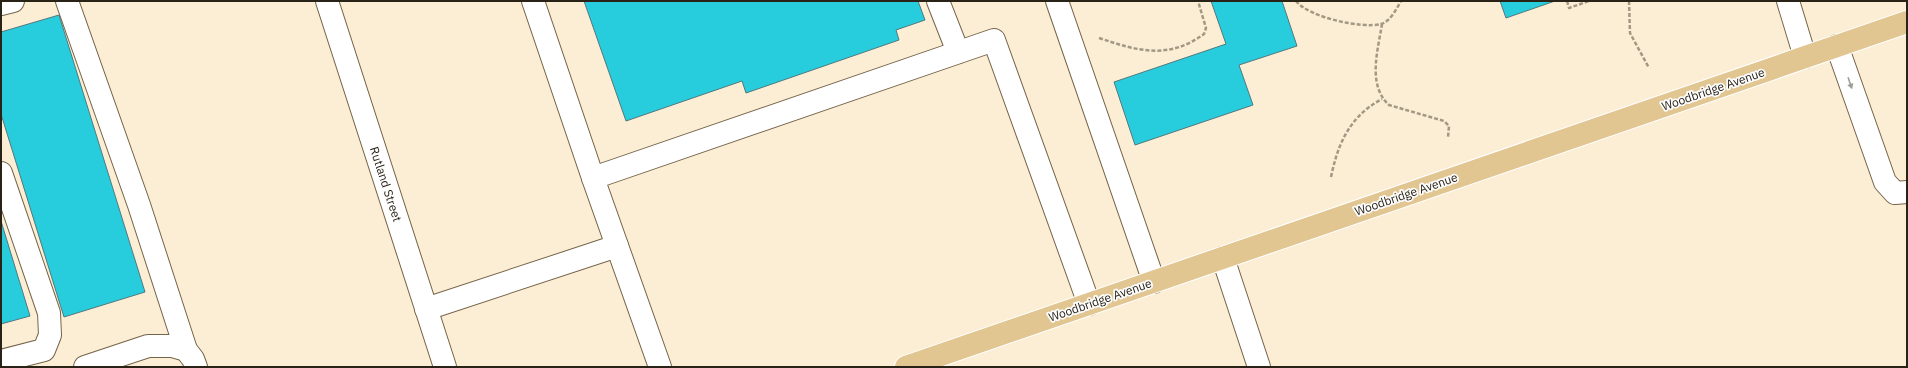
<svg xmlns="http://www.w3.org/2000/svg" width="1908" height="368" viewBox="0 0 1908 368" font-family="'IBM Plex Sans',sans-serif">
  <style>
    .building { fill: #27cddd; stroke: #51797e }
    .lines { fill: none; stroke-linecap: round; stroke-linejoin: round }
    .minor-casing { stroke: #746449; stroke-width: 24 }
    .major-casing { stroke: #fff; stroke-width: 24 }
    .path { stroke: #a29884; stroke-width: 2.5; stroke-dasharray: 4 2; stroke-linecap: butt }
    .minor { stroke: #fff; stroke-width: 22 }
    .major { stroke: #e2c692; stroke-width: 22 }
    .oneway { fill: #9f9c97 }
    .labels { text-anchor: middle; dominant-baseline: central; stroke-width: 3.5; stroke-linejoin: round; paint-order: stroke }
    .street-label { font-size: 12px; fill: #292317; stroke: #fdfdfd }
  </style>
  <rect width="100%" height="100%" fill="#fceed5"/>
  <g class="building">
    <path d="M584,1H918L925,20L896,30L899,40L746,93L742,81L626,121Z"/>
    <path d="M1211,1H1282L1297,46L1239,65L1253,105L1135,145L1114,82L1226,44Z"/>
    <path d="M1500,1H1555L1506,18Z"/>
    <path d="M59,15L145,292L64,317L1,114V32Z"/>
    <path d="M1,221L30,316L1,324Z"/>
  </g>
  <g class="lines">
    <g class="minor-casing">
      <g id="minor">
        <path d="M67,1L139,205L186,350"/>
        <path d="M327,1L445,367"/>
        <path d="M533,1L593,178"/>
        <path d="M938,1L958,52"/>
        <path d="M1057,1L1154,282"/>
        <path d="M1788,1L1805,57"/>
        <path d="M1,4L13,1"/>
        <path d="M1837,46L1885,182L1895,193L1907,192"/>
        <path d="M1,173L49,313L50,335L44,350L1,361"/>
        <path d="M1223,258L1259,367"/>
        <path d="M426,309L617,246"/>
        <path d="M85,367L148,346H172L186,350L193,359L196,367"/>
        <path d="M660,367L593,178L994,40L1089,304"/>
      </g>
    </g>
    <g class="major-casing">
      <path id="major" d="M906,367L1907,22"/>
    </g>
    <g class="path">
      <path d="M1296,1C1308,17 1362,29 1381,24C1390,22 1397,8 1401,1"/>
      <path d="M1567,1L1569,8L1589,1"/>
      <path d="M1629,1L1630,33L1649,68"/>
      <path d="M1382,24C1378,50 1367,85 1389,105L1444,121L1449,126L1448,137"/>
      <path d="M1099,38C1138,51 1168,60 1204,34L1206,28L1198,1"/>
      <path d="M1331,177C1338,143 1350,116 1382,99"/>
    </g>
    <use href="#minor" class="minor"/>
    <use href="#major" class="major"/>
  </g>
  <defs><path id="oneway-solid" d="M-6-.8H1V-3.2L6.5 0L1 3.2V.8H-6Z"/></defs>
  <use class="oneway" href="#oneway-solid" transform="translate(1850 83) rotate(71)"/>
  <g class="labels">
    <g class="street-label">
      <text transform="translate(1713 89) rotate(-19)">Woodbridge Avenue</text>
      <text transform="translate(386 184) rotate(72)">Rutland Street</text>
      <text transform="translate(1406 194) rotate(-19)">Woodbridge Avenue</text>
      <text transform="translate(1100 300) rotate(-19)">Woodbridge Avenue</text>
    </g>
  </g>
  <rect width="1908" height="368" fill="none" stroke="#292317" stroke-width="4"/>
</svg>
